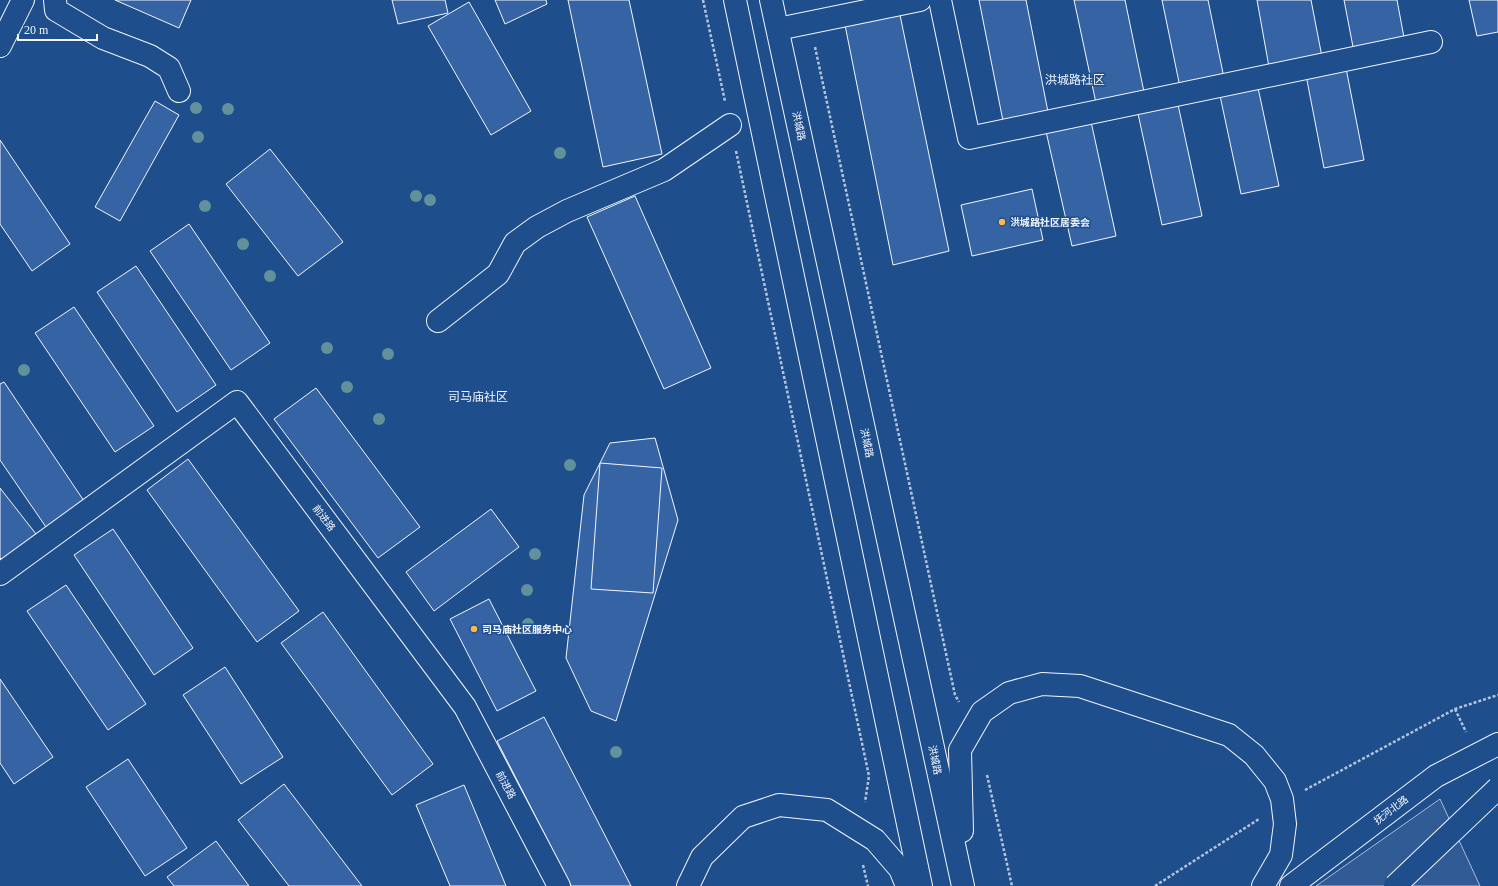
<svg xmlns="http://www.w3.org/2000/svg" width="1498" height="886" viewBox="0 0 1498 886" font-family="'Times New Roman','Noto Sans SC',serif">
  <style>
    .built { fill: #305b95; stroke: #a8bbd7 }
    .building { fill: #3563a3; stroke: #f2f6ff }
    .lines { fill: none; stroke-linecap: round; stroke-linejoin: round }
    .minor-casing { stroke: #f2f6ff; stroke-width: 24 }
    .major-casing { stroke: #f2f6ff; stroke-width: 24 }
    .highway-casing { stroke: #f2f6ff; stroke-width: 24 }
    .path { stroke: #b3c4dc; stroke-width: 2.5; stroke-dasharray: 3 2; stroke-linecap: butt }
    .minor { stroke: #1f4e8c; stroke-width: 22 }
    .major { stroke: #1f4e8c; stroke-width: 22 }
    .highway { stroke: #1f4e8c; stroke-width: 22 }
    .major-bridge-casing { stroke: #f2f6ff; stroke-width: 24; stroke-linecap: butt }
    .major-bridge { stroke: #1f4e8c; stroke-width: 22 }
    .tree { fill: #61919a }
    .poi-dot { fill: #ffb74d; stroke: #1f4e8c; stroke-width: 1.5 }
    .labels { text-anchor: middle; dominant-baseline: central; stroke-width: 3; stroke-linejoin: round; paint-order: stroke }
    .street-label { font-size: 10px; fill: #f2f6ff; stroke: #1f4e8c }
    .poi-label { font-size: 10px; font-weight: bold; fill: #f2f6ff; stroke: #1f4e8c; text-anchor: start }
    .quarter-label { font-size: 12px; fill: #f2f6ff; stroke: #1f4e8c }
  </style>
  <rect width="100%" height="100%" fill="#1f4e8c"/>
  <path class="built" d="M1440,799L1480,886H1316Z"/>
  <g class="building">
    <path d="M115,0H191L179,28Z"/>
    <path d="M392,0H445L448,13L398,24Z"/>
    <path d="M495,0H546L547,4L505,24Z"/>
    <path d="M568,0H629L662,154L603,167Z"/>
    <path d="M979,0H1026L1049,117L1004,126Z"/>
    <path d="M1074,0H1125L1144,92L1096,103Z"/>
    <path d="M1162,0H1208L1224,78L1180,87Z"/>
    <path d="M1257,0H1311L1322,57L1269,67Z"/>
    <path d="M1344,0H1397L1405,43L1354,52Z"/>
    <path d="M1469,0H1498V32L1477,36Z"/>
    <path d="M469,2L531,111L491,135L428,26Z"/>
    <path d="M900,15L949,251L893,265L845,25Z"/>
    <path d="M1345,63L1364,160L1324,168L1305,70Z"/>
    <path d="M1257,83L1279,186L1241,194L1219,91Z"/>
    <path d="M1177,100L1202,216L1162,225L1137,109Z"/>
    <path d="M155,101L179,115L120,221L95,207Z"/>
    <path d="M1090,117L1116,236L1072,246L1045,127Z"/>
    <path d="M0,140L70,244L32,271L0,224Z"/>
    <path d="M270,149L343,242L298,276L226,184Z"/>
    <path d="M1032,189L1043,240L972,256L961,205Z"/>
    <path d="M635,196L711,368L664,389L587,217Z"/>
    <path d="M189,224L270,343L231,370L150,251Z"/>
    <path d="M136,266L216,385L177,412L97,292Z"/>
    <path d="M74,307L154,426L115,452L35,333Z"/>
    <path d="M4,382L84,501L46,527L0,460V384Z"/>
    <path d="M316,388L420,527L378,558L274,419Z"/>
    <path d="M655,438L678,520L616,721L591,711L566,658L584,495L610,443Z"/>
    <path d="M188,459L299,611L257,642L147,490Z"/>
    <path d="M600,463L662,468L653,593L591,589Z"/>
    <path d="M0,488L36,534L2,560L0,558Z"/>
    <path d="M491,509L519,547L434,611L406,572Z"/>
    <path d="M113,529L193,648L154,675L74,555Z"/>
    <path d="M66,585L146,704L108,730L27,611Z"/>
    <path d="M489,599L536,691L497,711L450,619Z"/>
    <path d="M323,612L433,764L392,795L281,643Z"/>
    <path d="M225,667L283,757L241,784L183,695Z"/>
    <path d="M0,679L53,757L14,784L0,763Z"/>
    <path d="M544,717L631,886H571L497,741Z"/>
    <path d="M128,759L187,848L145,876L86,787Z"/>
    <path d="M284,784L362,886H289L238,820Z"/>
    <path d="M464,785L506,886H450L416,805Z"/>
    <path d="M216,841L249,886H174L167,877Z"/>
  </g>
  <g class="lines">
    <g class="minor-casing">
      <g id="minor">
        <path d="M55,0L56,10L103,38L150,56L169,68L179,91"/>
        <path d="M940,0L969,138L1431,42"/>
        <path d="M778,29L920,0"/>
        <path d="M0,46L23,0"/>
        <path d="M438,321L498,274L515,243L537,227L567,211L664,170L730,125"/>
        <path d="M0,574L237,402L465,707L559,886"/>
      </g>
    </g>
    <g class="major-casing">
      <g id="major">
        <path d="M735,0L921,886"/>
        <path d="M771,0L963,886"/>
        <path d="M962,831L960,750L982,712L1009,693L1042,684L1080,686L1229,735L1254,755L1275,781L1282,799L1285,824L1281,855L1263,886"/>
      </g>
    </g>
    <g class="highway-casing">
      <g id="highway">
        <path d="M688,886L702,857L743,817L779,805L827,810L875,840L900,869L907,886"/>
        <path d="M1291,886L1436,776L1498,744"/>
      </g>
    </g>
    <g class="path">
      <path d="M703,0L725,101"/>
      <path d="M815,47L955,695L959,702"/>
      <path d="M736,151L869,776L865,802"/>
      <path d="M1455,709L1466,732"/>
      <path d="M987,775L1012,886"/>
      <path d="M1305,790L1455,709L1498,695"/>
      <path d="M863,865L868,886"/>
      <path d="M1155,886L1259,819"/>
    </g>
    <use href="#minor" class="minor"/>
    <use href="#major" class="major"/>
    <use href="#highway" class="highway"/>
    <g class="major-bridge-casing">
      <path id="major-bridge" d="M1395,886L1498,788"/>
    </g>
    <use href="#major-bridge" class="major-bridge"/>
  </g>
  <g class="tree">
    <circle cx="196" cy="108" r="6"/>
    <circle cx="228" cy="109" r="6"/>
    <circle cx="198" cy="137" r="6"/>
    <circle cx="560" cy="153" r="6"/>
    <circle cx="416" cy="196" r="6"/>
    <circle cx="430" cy="200" r="6"/>
    <circle cx="205" cy="206" r="6"/>
    <circle cx="243" cy="244" r="6"/>
    <circle cx="270" cy="276" r="6"/>
    <circle cx="327" cy="348" r="6"/>
    <circle cx="388" cy="354" r="6"/>
    <circle cx="24" cy="370" r="6"/>
    <circle cx="347" cy="387" r="6"/>
    <circle cx="379" cy="419" r="6"/>
    <circle cx="570" cy="465" r="6"/>
    <circle cx="535" cy="554" r="6"/>
    <circle cx="527" cy="590" r="6"/>
    <circle cx="528" cy="624" r="6"/>
    <circle cx="616" cy="752" r="6"/>
  </g>
  <g class="poi-dot">
    <circle cx="1002" cy="222" r="4"/>
    <circle cx="474" cy="629" r="4"/>
  </g>
  <g class="labels">
    <g class="street-label">
      <text transform="translate(799 126) rotate(78)">洪城路</text>
      <text transform="translate(867 443) rotate(78)">洪城路</text>
      <text transform="translate(324 518) rotate(53)">前进路</text>
      <text transform="translate(935 760) rotate(78)">洪城路</text>
      <text transform="translate(506 785) rotate(62)">前进路</text>
      <text transform="translate(1391 810) rotate(-37)">抚河北路</text>
    </g>
    <g class="poi-label">
      <text x="1010" y="222">洪城路社区居委会</text>
      <text x="482" y="629">司马庙社区服务中心</text>
    </g>
    <g class="quarter-label">
      <text x="1075" y="80">洪城路社区</text>
      <text x="478" y="397">司马庙社区</text>
    </g>
  </g>
  <path d="M18 34v6h79v-6" fill="none" stroke="#f2f6ff" stroke-width="2"/>
  <text x="24" y="34" font-size="12" fill="#f2f6ff" stroke="#1f4e8c" stroke-width="3" paint-order="stroke">20 m</text>
</svg>
